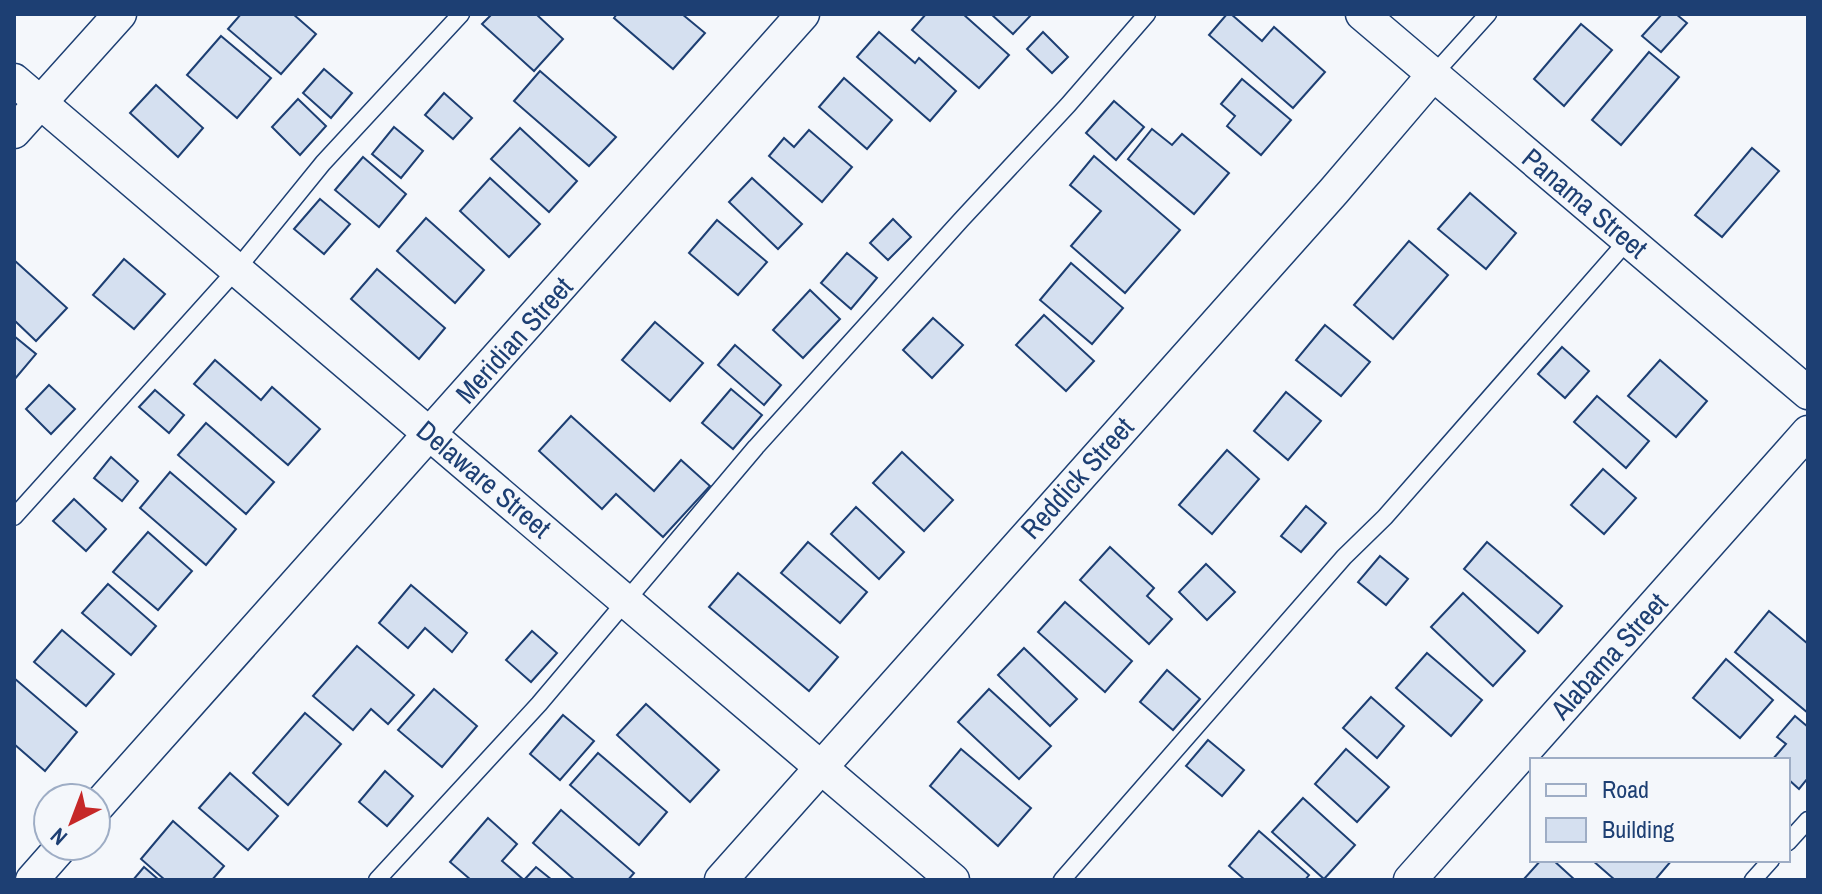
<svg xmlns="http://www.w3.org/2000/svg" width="1822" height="894" viewBox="0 0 1822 894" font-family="'Archivo Narrow',sans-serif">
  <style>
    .building { fill: #d5e0f0; stroke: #1d3f73; stroke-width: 2 }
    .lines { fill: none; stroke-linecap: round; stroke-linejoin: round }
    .service-casing { stroke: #1d3f73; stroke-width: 19 }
    .minor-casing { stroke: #1d3f73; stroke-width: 35 }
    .service { stroke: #f4f7fb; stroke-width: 16 }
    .minor { stroke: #f4f7fb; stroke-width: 32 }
    .labels { text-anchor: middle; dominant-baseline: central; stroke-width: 6; stroke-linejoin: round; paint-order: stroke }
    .street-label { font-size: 28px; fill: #1d3f73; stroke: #f4f7fb }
  </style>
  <rect width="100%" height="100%" fill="#f4f7fb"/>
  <g class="building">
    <path d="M241,14H293L316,34L281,74L228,29Z"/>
    <path d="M492,14H536L563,39L534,71L482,24Z"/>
    <path d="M617,14H682L705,33L673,69L614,18Z"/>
    <path d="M926,14H963L1009,55L979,88L912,30Z"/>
    <path d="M991,14H1032L1013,34Z"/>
    <path d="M1227,14H1231L1262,41L1274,27L1325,72L1293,108L1209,35Z"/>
    <path d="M1662,14H1676L1687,23L1661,52L1642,36Z"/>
    <path d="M1581,24L1612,50L1564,106L1534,79Z"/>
    <path d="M879,32L915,63L919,58L956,91L930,121L857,57Z"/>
    <path d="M1043,32L1068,57L1052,73L1027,49Z"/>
    <path d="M221,36L271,78L237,118L187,75Z"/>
    <path d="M1649,52L1679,77L1621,145L1592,120Z"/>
    <path d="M324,69L352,93L331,118L303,93Z"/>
    <path d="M540,71L616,137L589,166L514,101Z"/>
    <path d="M844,78L892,120L867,149L819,107Z"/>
    <path d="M1242,79L1291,120L1261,155L1227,126L1235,116L1221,104Z"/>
    <path d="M156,85L203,128L178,157L130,113Z"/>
    <path d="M444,93L472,118L453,139L425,115Z"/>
    <path d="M298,99L326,126L300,155L272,127Z"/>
    <path d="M1114,101L1144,127L1116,160L1086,133Z"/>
    <path d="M394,127L423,151L401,178L372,154Z"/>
    <path d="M520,128L577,181L549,212L491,159Z"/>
    <path d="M1152,129L1172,145L1182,134L1229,173L1194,214L1128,159Z"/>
    <path d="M809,130L852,167L822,202L769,156L784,138L794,147Z"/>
    <path d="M1752,148L1779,171L1722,237L1695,215Z"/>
    <path d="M1094,156L1180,230L1125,293L1071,246L1101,211L1070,185Z"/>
    <path d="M363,157L406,194L379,227L335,190Z"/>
    <path d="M490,178L540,224L509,257L460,211Z"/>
    <path d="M752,178L802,224L778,249L729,202Z"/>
    <path d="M1470,193L1516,233L1486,269L1438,229Z"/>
    <path d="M320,199L350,224L324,254L294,229Z"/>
    <path d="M426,218L484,270L455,303L397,251Z"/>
    <path d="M893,219L911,237L888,260L870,243Z"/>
    <path d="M717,220L767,262L738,295L689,253Z"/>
    <path d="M1409,241L1448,275L1393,339L1354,305Z"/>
    <path d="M847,253L877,278L851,309L821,283Z"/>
    <path d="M124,259L165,294L134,329L93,295Z"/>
    <path d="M14,260L67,308L36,341L14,320Z"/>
    <path d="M1071,263L1123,308L1092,344L1040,300Z"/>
    <path d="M377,269L445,328L419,359L351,299Z"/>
    <path d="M810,290L840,319L803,358L773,330Z"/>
    <path d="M1044,315L1094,361L1066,391L1016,345Z"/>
    <path d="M933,318L963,345L932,378L903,350Z"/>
    <path d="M655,322L703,363L670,401L622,360Z"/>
    <path d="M1325,325L1370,362L1341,396L1296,360Z"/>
    <path d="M14,336L36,354L14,380Z"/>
    <path d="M735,345L781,385L764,405L718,365Z"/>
    <path d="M1562,347L1589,371L1565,398L1538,374Z"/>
    <path d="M215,360L261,400L272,387L320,429L288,465L194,384Z"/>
    <path d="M1660,360L1707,401L1676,437L1628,396Z"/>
    <path d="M49,385L75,409L51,434L26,409Z"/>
    <path d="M731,389L762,415L733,449L702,423Z"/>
    <path d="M155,390L184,415L169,433L139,407Z"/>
    <path d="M1286,392L1321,421L1288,460L1254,431Z"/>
    <path d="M1597,396L1649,441L1626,468L1574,422Z"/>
    <path d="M571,416L654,491L681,460L710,486L663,537L616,494L602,509L539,451Z"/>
    <path d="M206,423L274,482L246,514L178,455Z"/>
    <path d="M1227,450L1259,479L1212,534L1179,505Z"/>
    <path d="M902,452L953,500L924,531L873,483Z"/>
    <path d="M111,457L138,481L122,501L94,478Z"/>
    <path d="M1603,469L1636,498L1604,534L1571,505Z"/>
    <path d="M170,472L236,529L206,565L140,508Z"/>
    <path d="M74,499L106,529L86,551L53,521Z"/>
    <path d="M1306,506L1326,523L1301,552L1281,536Z"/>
    <path d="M856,507L904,552L879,579L831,534Z"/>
    <path d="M148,532L192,571L158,610L113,572Z"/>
    <path d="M808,542L867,592L840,623L781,573Z"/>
    <path d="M1487,542L1562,606L1538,633L1464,569Z"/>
    <path d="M1110,547L1154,588L1147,596L1172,619L1149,644L1080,580Z"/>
    <path d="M1380,556L1408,579L1386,605L1358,582Z"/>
    <path d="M1206,564L1235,592L1207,620L1179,592Z"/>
    <path d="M738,573L838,657L809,691L709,607Z"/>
    <path d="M108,584L156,626L131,655L82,613Z"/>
    <path d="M411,585L467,633L452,652L425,628L408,648L379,623Z"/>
    <path d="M1463,593L1525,651L1493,686L1431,627Z"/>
    <path d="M1065,602L1132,661L1105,692L1038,632Z"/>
    <path d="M1769,611L1808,644V713L1735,652Z"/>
    <path d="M62,630L114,674L86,706L34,662Z"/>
    <path d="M532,631L557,653L531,682L506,660Z"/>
    <path d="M357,646L414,695L388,724L371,709L353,730L313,696Z"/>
    <path d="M1024,648L1077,699L1050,726L998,675Z"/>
    <path d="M1427,653L1482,700L1451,736L1396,688Z"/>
    <path d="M1726,659L1773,700L1740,738L1693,698Z"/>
    <path d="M1167,670L1200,699L1173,730L1140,702Z"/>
    <path d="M14,678L77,732L45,771L14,744Z"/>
    <path d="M434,689L477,726L442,767L398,730Z"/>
    <path d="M989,689L1051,746L1019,779L958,722Z"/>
    <path d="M1371,697L1404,726L1377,758L1343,728Z"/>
    <path d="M646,704L719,770L690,802L617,735Z"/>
    <path d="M305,713L341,744L288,805L253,773Z"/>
    <path d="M563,715L594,741L560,780L530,754Z"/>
    <path d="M1795,716L1808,727V778L1799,789L1788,779V760H1772L1786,744L1777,737Z"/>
    <path d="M1208,740L1244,770L1222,796L1186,766Z"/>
    <path d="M961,749L1031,808L998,846L930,786Z"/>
    <path d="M1346,749L1389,787L1357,822L1315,784Z"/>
    <path d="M598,753L667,812L639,845L570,785Z"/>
    <path d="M385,771L413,796L387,826L359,802Z"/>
    <path d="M230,773L278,816L248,850L199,808Z"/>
    <path d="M1303,798L1355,845L1324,879L1272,832Z"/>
    <path d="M561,810L634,873L628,880H575L533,843Z"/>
    <path d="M488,818L517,844L502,861L524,880L536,867L552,880H471L450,862Z"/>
    <path d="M173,821L224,866L212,880H165L141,859Z"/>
    <path d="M1259,831L1309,875L1305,880H1245L1229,866Z"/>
    <path d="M1541,860H1553L1575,880H1523Z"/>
    <path d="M1592,860H1672L1655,880H1615Z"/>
    <path d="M144,867L159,880H133Z"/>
  </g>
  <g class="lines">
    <g class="service-casing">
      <g id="service">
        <path d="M1433,75L1488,14"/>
        <path d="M14,517L237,269L323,163L461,14"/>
        <path d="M1788,842L1808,820"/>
        <path d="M377,880L539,704L756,447L961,220L1068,105L1147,14"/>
        <path d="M1062,880L1344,557L1385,517L1628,240"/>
        <path d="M1753,880L1771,860"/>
      </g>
    </g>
    <g class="minor-casing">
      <g id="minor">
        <path d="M1362,14L1808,393"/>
        <path d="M14,80L953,880"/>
        <path d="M14,132L120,14"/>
        <path d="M96,808L803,14"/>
        <path d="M32,880L62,846"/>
        <path d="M721,880L1334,191L1433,75"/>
        <path d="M1410,880L1808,432"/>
      </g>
    </g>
    <use href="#service" class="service"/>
    <use href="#minor" class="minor"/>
  </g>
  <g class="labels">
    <g class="street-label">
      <text transform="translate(1585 203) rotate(40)">Panama Street</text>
      <text transform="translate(514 340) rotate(-48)">Meridian Street</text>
      <text transform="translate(1077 478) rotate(-48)">Reddick Street</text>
      <text transform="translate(484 479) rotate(40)">Delaware Street</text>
      <text transform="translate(1609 656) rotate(-48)">Alabama Street</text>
    </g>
  </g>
  <rect width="1822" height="894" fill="none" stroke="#1d3f73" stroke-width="32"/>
  <rect x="1530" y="758" width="260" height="104" fill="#f4f7fb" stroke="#9eadc5" stroke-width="2"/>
  <rect x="1546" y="784" width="40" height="12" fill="#f4f7fb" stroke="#9eadc5" stroke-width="2"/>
  <text x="1602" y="798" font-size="24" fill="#1d3f73">Road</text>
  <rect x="1546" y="818" width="40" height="24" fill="#d5e0f0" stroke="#9eadc5" stroke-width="2"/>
  <text x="1602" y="838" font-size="24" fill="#1d3f73">Building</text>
  <g transform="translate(72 822) rotate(222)"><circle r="38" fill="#f4f7fb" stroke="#9eadc5" stroke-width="2"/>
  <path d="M0-6L14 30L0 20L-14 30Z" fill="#c62828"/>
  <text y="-12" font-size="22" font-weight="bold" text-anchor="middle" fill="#1d3f73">N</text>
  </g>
</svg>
